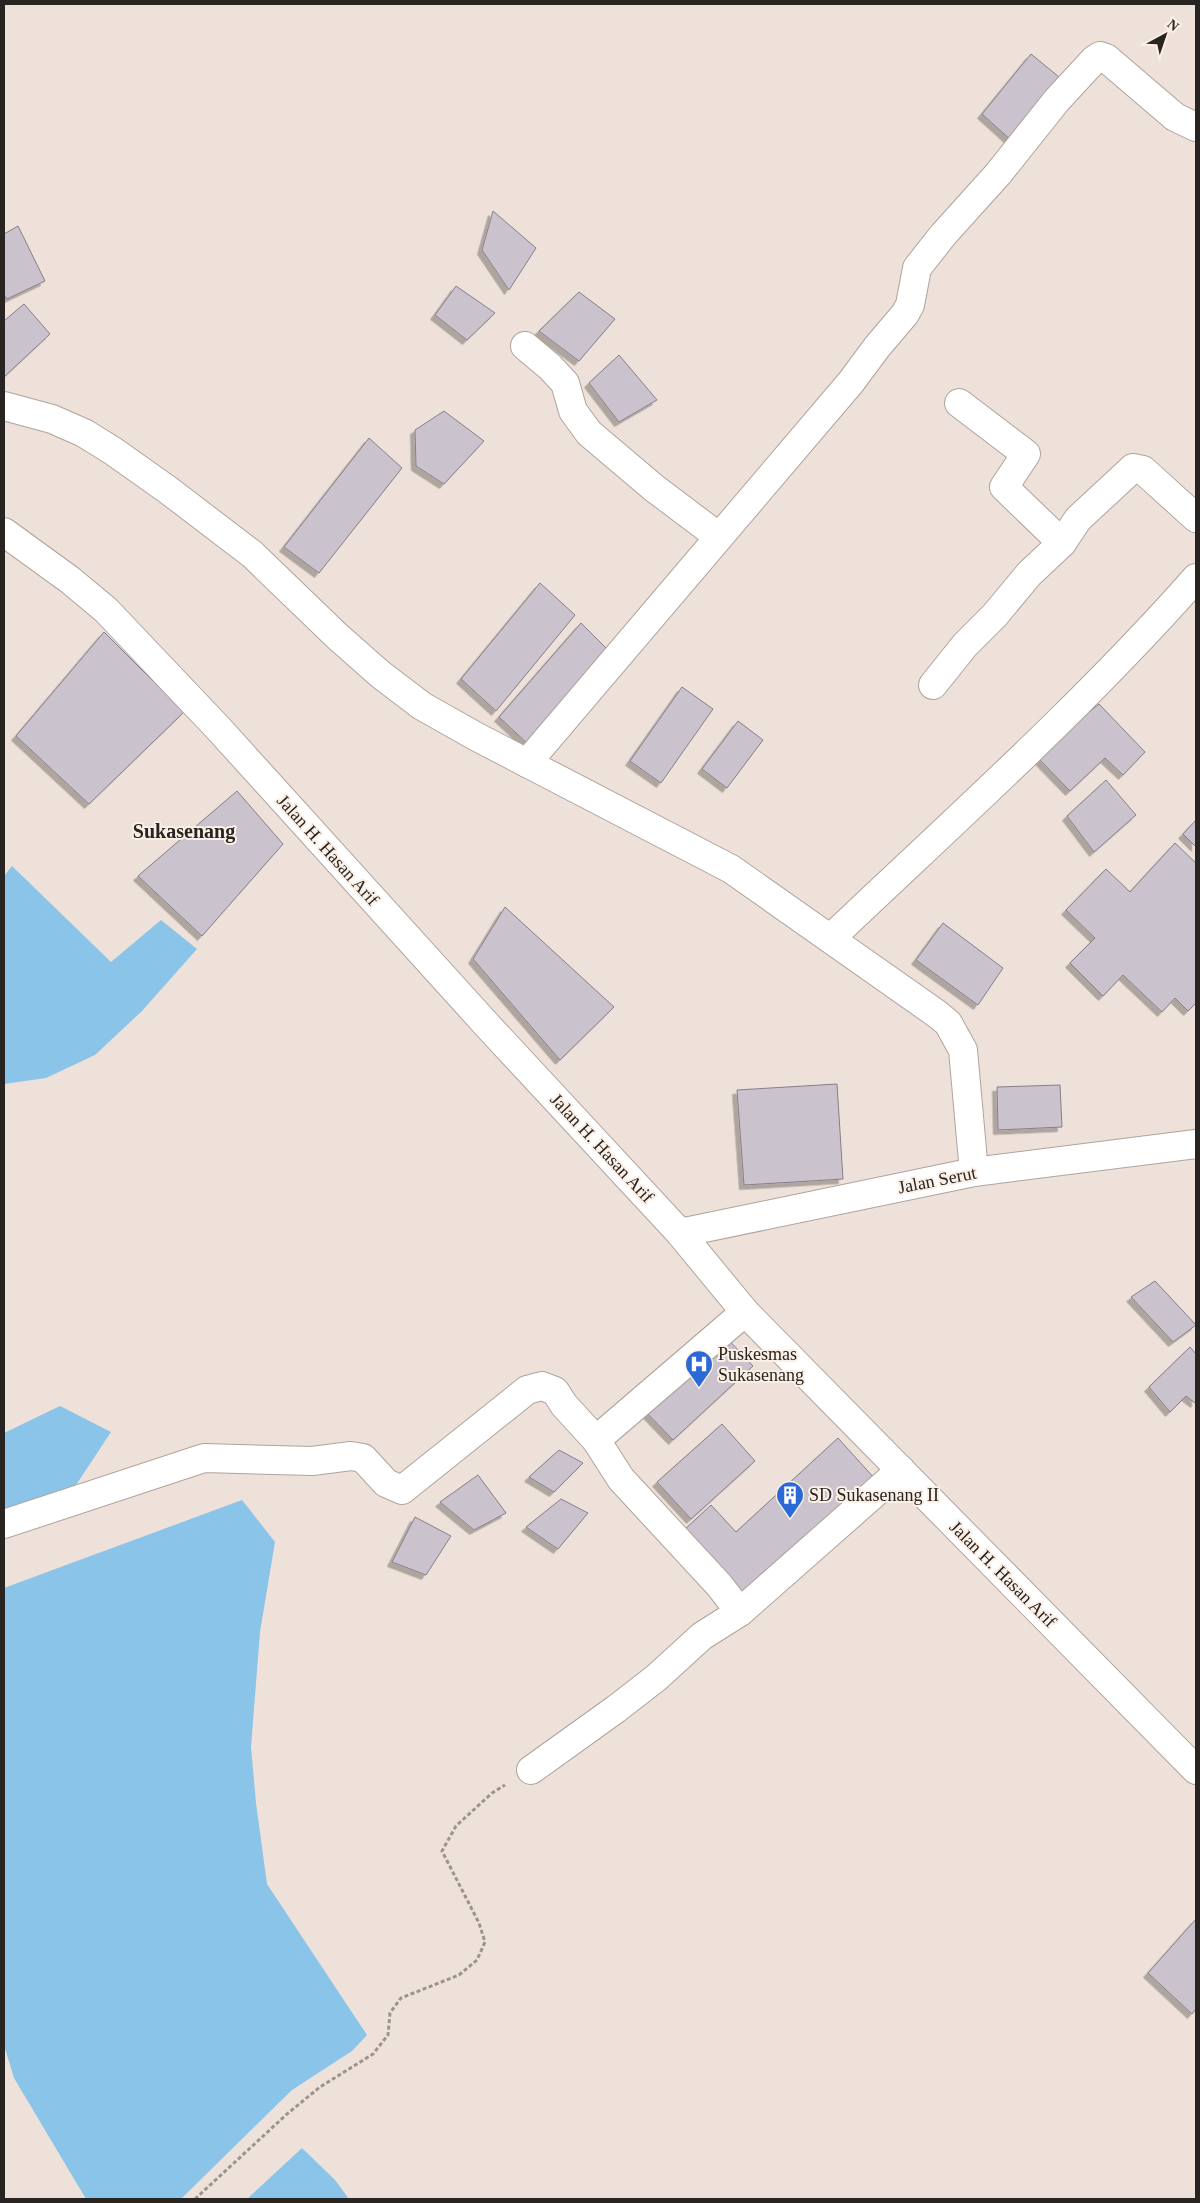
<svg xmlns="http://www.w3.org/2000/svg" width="1200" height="2203" viewBox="0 0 1200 2203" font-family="Georgia,serif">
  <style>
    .water { fill: #8bc4e9 }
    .building { fill: #cac2cd; stroke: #867f89; filter: url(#shadow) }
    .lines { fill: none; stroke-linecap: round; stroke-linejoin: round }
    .minor-casing { stroke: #afa39c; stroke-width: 30 }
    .major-casing { stroke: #afa39c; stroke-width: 30 }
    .path { stroke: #9d938e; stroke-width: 3; stroke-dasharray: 4 2.5; stroke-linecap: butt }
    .minor { stroke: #fff; stroke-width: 28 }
    .major { stroke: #fff; stroke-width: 28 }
    .labels { text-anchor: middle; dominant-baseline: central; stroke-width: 4; stroke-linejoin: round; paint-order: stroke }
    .street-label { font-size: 18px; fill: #282421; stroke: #fbefe6 }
    .poi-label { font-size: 18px; fill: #282421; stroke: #fbefe6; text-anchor: start }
    .quarter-label { font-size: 20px; font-weight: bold; fill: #282421; stroke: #fbefe6 }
  </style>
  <defs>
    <filter id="shadow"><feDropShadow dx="-4.5" dy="4.5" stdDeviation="0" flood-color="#0004"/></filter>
  </defs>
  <rect width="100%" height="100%" fill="#eee1d9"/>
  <g class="water">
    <path d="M12,866L111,962L161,920L197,949L142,1011L95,1055L46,1078L4,1084V876Z"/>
    <path d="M60,1406L111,1432L76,1485L4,1512V1433Z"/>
    <path d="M242,1500L275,1542L260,1632L251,1747L256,1803L267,1884L367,2035L352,2051L292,2090L181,2199H86L14,2078L4,2045V1588Z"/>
    <path d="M302,2148L335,2180L349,2199H247Z"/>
  </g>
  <g class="building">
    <path d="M1031,54L1070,86L1014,143L982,114Z"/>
    <path d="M493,211L536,248L509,290L482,250Z"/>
    <path d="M18,226L45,281L7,299L4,295V234Z"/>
    <path d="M456,286L495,313L467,340L435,315Z"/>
    <path d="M579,292L615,319L579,361L539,331Z"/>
    <path d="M24,304L50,334L4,377V321Z"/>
    <path d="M619,355L657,400L619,422L589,383Z"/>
    <path d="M444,411L484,441L444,484L416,466L415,430Z"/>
    <path d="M369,438L402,468L319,573L284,547Z"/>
    <path d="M540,583L575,615L496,711L461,679Z"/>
    <path d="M581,623L610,652L530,746L499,717Z"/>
    <path d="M104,632L184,712L89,804L16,736Z"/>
    <path d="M682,687L713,709L661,783L630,761Z"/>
    <path d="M1099,704L1145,752L1123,775L1105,758L1070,791L1035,755Z"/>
    <path d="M738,721L763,740L727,788L702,769Z"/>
    <path d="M1106,780L1136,815L1094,852L1067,816Z"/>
    <path d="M237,791L283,844L202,936L138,876Z"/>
    <path d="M1196,820V847L1183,834Z"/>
    <path d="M1175,843L1196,863V1003L1188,1011L1175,998L1162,1012L1123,975L1103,996L1070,963L1095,938L1066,910L1106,869L1130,892Z"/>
    <path d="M505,907L614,1007L560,1060L473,959Z"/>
    <path d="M943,923L1003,968L978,1005L916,960Z"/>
    <path d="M837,1084L843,1179L744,1185L737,1090Z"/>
    <path d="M1060,1085L1062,1127L998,1130L997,1087Z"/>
    <path d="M1155,1281L1196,1325L1173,1342L1131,1297Z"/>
    <path d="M724,1335L753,1366L673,1440L645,1411Z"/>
    <path d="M1190,1347L1196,1354V1402L1195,1403L1186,1396L1170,1412L1149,1387Z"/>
    <path d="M722,1424L755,1461L691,1519L657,1482Z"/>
    <path d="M838,1438L875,1479L744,1596L682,1532L711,1505L736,1532Z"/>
    <path d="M559,1450L583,1463L554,1492L529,1477Z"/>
    <path d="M478,1475L506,1513L474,1530L440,1502Z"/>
    <path d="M561,1499L588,1513L558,1549L526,1527Z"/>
    <path d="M415,1517L451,1536L426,1575L392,1562Z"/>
    <path d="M1196,1919V2009L1192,2014L1148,1973Z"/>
  </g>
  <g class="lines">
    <g class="minor-casing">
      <g id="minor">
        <path d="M525,346L550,367L565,383L573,411L589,433L654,488L719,537"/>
        <path d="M959,403L1026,454L1004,487L1062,543"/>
        <path d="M4,406L52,419L84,433L113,451L168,490L252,554L337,636L380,674L422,706L477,737L731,869L937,1014L948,1023L963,1050L974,1172"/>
        <path d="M933,685L965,645L995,615L1029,574L1062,543L1078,519L1133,468L1143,470L1196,518"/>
        <path d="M527,763L851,382L877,347L905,314L910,305L917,268L943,235L998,174L1057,100L1094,60L1100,56L1106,58L1175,117L1196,127"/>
        <path d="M831,938C955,820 1083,706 1196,578"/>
        <path d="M680,1233L974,1172L1196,1144"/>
        <path d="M596,1440L621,1479L719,1585L740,1612"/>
        <path d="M4,1524L204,1458L312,1461L351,1456L363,1458L386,1483L402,1490L527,1390L542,1386L555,1391L564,1405L596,1440L745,1312"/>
        <path d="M531,1770L616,1709L656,1678L702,1636L740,1612L901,1470"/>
      </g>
    </g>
    <g class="major-casing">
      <path id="major" d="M4,532L70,580L106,610L218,728L486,1024L680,1233L745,1312L1196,1770"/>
    </g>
    <path class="path" d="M195,2199L287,2114L320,2087L373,2054L388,2035L390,2013L401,1998L459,1975L477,1960L485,1942L479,1923L442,1851L456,1826L492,1793L505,1785"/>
    <use href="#minor" class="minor"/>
    <use href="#major" class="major"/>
  </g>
  <defs>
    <g id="hospital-pin" transform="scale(1.4375)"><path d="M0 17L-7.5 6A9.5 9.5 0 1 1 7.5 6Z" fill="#2a69d6" stroke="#fbefe6"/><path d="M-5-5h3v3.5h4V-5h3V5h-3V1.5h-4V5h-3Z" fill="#fff"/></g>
    <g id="building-pin" transform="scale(1.4375)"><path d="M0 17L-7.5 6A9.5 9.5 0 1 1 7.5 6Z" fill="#2a69d6" stroke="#fbefe6"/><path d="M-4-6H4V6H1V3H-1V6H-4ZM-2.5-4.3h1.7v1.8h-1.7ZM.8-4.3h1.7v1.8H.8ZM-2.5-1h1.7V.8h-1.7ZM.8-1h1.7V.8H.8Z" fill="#fff"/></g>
  </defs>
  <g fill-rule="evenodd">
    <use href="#hospital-pin" x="699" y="1364"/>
    <use href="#building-pin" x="790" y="1495"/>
  </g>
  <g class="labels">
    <g class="street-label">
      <text transform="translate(328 850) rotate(48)">Jalan H. Hasan Arif</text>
      <text transform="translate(602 1148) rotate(47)">Jalan H. Hasan Arif</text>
      <text transform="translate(937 1180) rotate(-11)">Jalan Serut</text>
      <text transform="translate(1003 1574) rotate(45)">Jalan H. Hasan Arif</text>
    </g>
    <g class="poi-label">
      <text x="718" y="1354">Puskesmas<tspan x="718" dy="21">Sukasenang</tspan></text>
      <text x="809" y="1495">SD Sukasenang II</text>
    </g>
    <g class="quarter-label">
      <text x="184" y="831">Sukasenang</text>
    </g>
  </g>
  <rect width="1200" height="2203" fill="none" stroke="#282421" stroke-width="10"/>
  <g transform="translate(1165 35) rotate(40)" stroke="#fbefe6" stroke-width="4" paint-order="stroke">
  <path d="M0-4L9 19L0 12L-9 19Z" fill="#282421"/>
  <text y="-8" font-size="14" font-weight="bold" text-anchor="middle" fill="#282421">N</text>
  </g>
</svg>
